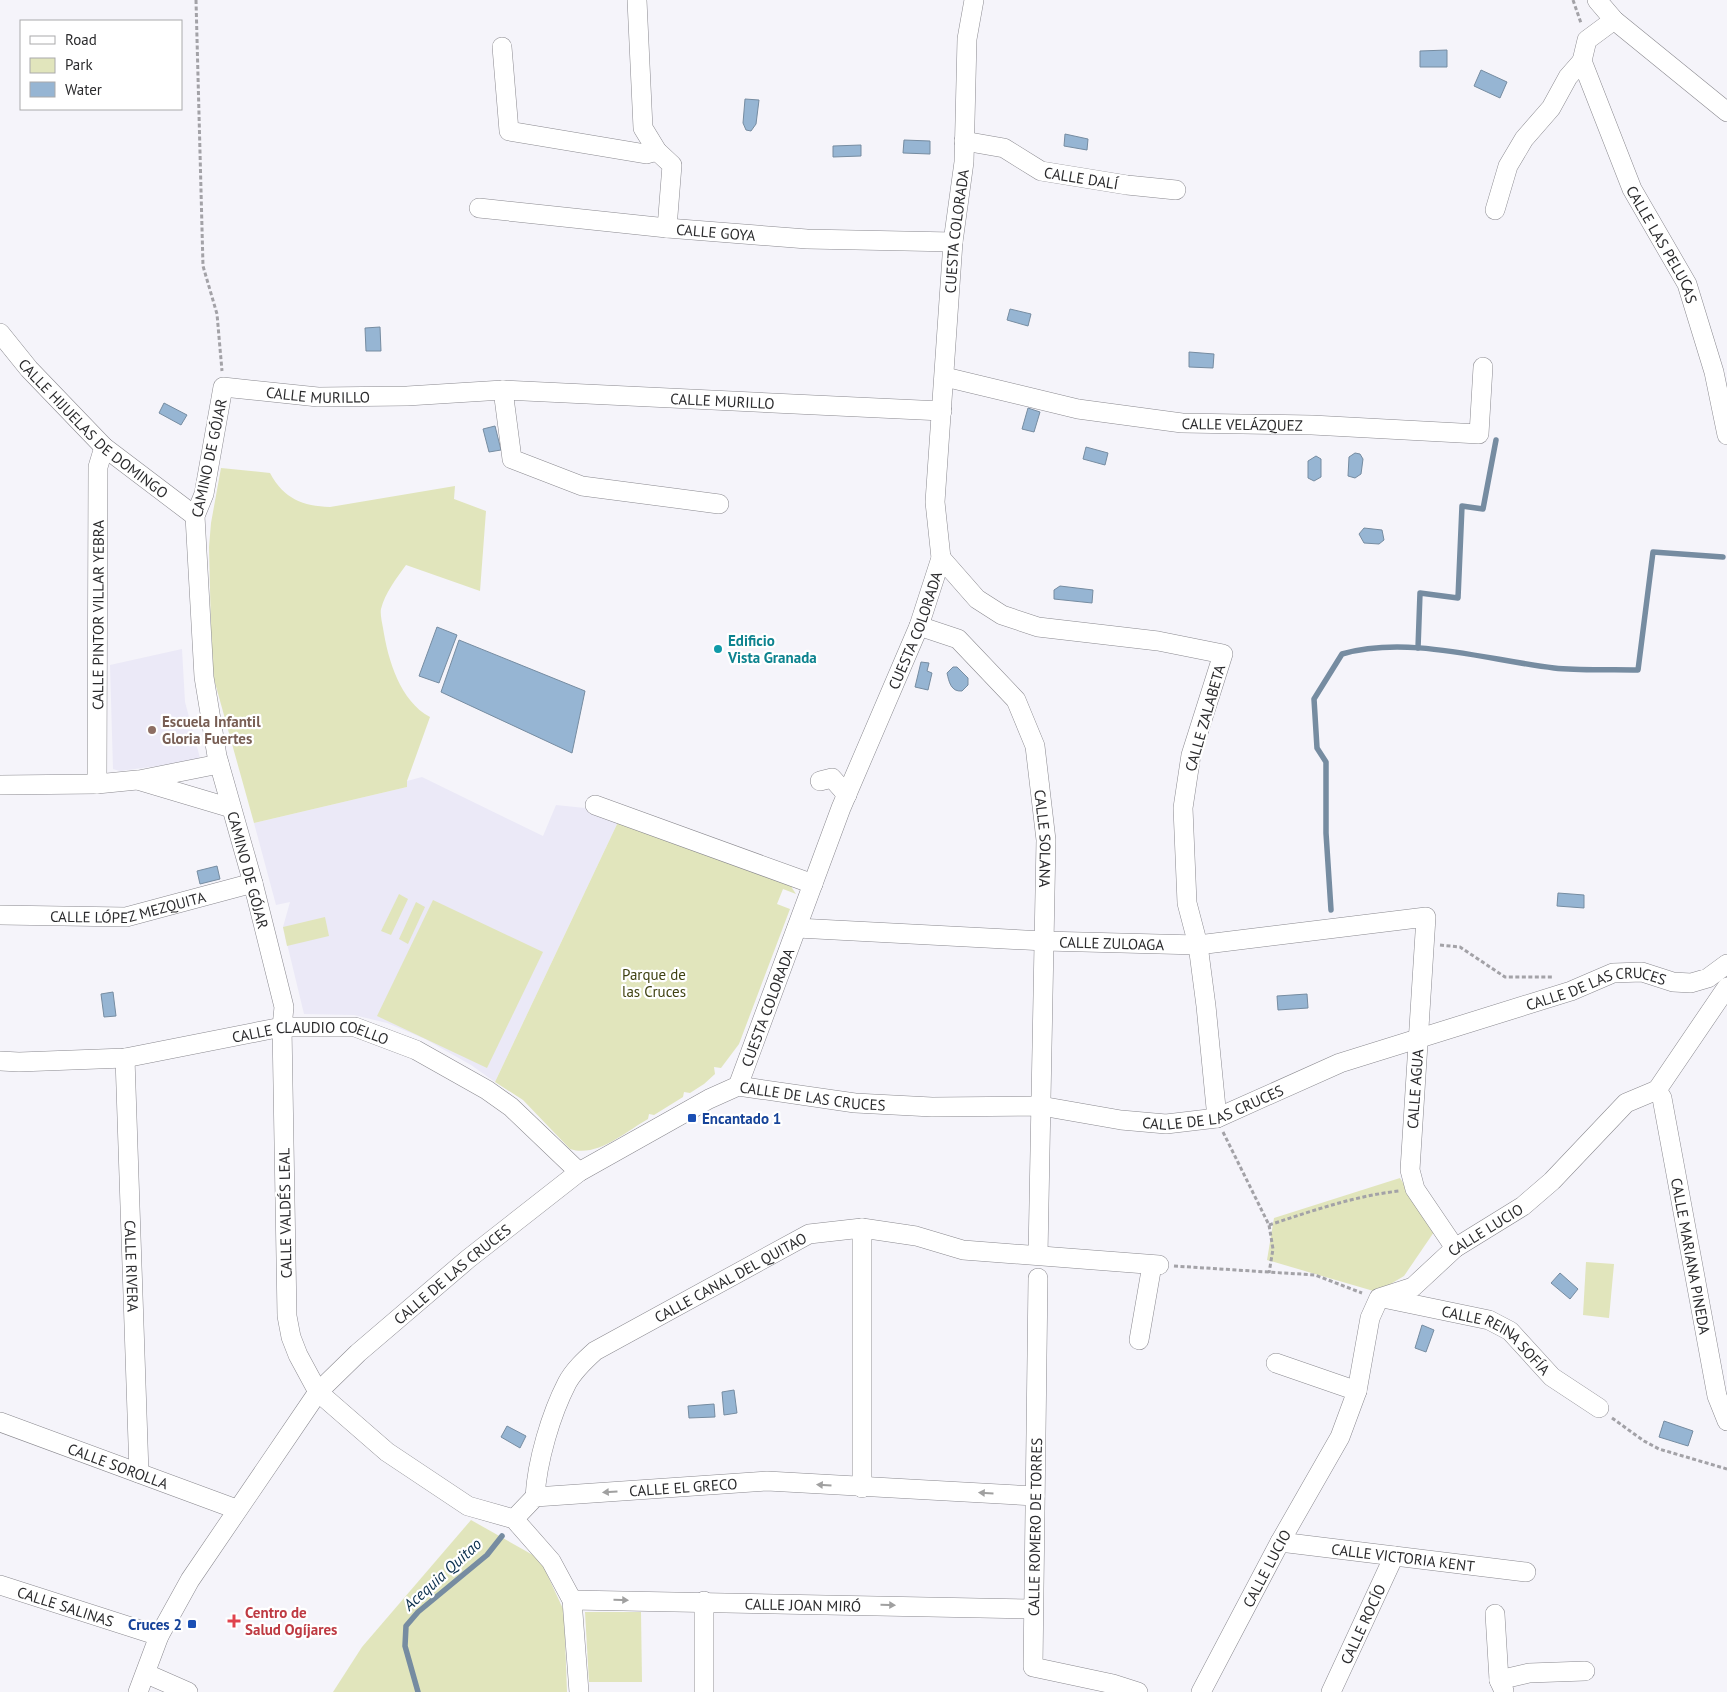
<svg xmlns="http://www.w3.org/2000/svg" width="1727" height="1692" viewBox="0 0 1727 1692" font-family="'PT Sans',sans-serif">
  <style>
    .built { fill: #ebe9f7 }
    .green { fill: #e1e5bc }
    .water { fill: #96b5d3; stroke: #768ca1 }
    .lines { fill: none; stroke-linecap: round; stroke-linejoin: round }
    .stream { stroke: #768ca1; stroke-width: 5.5 }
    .minor-casing { stroke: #8a898f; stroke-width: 20 }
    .path { stroke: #a3a2a7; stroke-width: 3; stroke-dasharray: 4 2.5; stroke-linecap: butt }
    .minor { stroke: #fff; stroke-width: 19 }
    .oneway { fill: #a0a0a0 }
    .culture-dot { fill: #0f9aa8; stroke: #fff; stroke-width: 2 }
    .education-dot { fill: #8d6e63; stroke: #fff; stroke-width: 2 }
    .transit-dot { fill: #1a4fb4; stroke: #fff; stroke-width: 2 }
    .health-dot { fill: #e0444e; stroke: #fff; stroke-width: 2 }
    .labels { text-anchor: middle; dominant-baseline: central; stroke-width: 4.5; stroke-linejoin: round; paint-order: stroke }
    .street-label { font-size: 15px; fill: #2b2b2d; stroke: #fff }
    .culture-label { font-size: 15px; font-weight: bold; fill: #0d838f; stroke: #fff; text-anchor: start }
    .education-label { font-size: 15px; font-weight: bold; fill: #785e54; stroke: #fff; text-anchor: start }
    .park-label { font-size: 15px; fill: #404212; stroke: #fff }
    .transit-label { font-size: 15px; font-weight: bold; fill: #164399; stroke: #fff; text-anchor: start }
    .health-label { font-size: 15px; font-weight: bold; fill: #be3a42; stroke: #fff; text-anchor: start }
    .water-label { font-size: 16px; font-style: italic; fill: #092e4c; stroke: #fff }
  </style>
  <rect width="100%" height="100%" fill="#f5f4fa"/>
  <g class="built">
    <path d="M182,649L185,702L200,758L194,761L120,771L113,769L110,665Z"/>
    <path d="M422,777L543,836L556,805L585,808L619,820L495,1082L471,1065L425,1039L387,1023L354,1015L304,1014L283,927L290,902L276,905L254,823L407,787V781Z"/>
  </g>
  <g class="green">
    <path d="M221,468L270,473C284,499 303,506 330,507L455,486L454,499L486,511L480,591L406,565C396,579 385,593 381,609C380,614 382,622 383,628C388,660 400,701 430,717L407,781V787L254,823L212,672L209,547L211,523Z"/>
    <path d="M619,820L792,883V888L796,894L783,889L777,904L790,909L739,1044L721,1068L714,1067L715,1074L704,1084L690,1093L684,1092L683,1097L654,1115L649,1114L648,1119C625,1132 597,1158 570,1149L523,1100L495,1082Z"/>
    <path d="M399,894L408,899L391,935L381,931Z"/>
    <path d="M433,900L543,952L487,1068L377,1016Z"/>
    <path d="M416,902L425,907L408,944L399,939Z"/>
    <path d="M325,917L329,936L287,946L283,927Z"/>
    <path d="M1400,1178L1434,1232L1404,1276L1377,1292L1267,1260L1274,1218Z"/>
    <path d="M1586,1262L1614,1264L1609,1318L1583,1315Z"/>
    <path d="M471,1520L540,1559L564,1611L567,1692H333L362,1647Z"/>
    <path d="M585,1612H641L642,1682H589Z"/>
  </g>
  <g class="water">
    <path d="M1447,50V67H1420V51Z"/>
    <path d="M1481,70L1507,82L1500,98L1474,86Z"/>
    <path d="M745,99L759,100L756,124L751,131L746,130L743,123Z"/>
    <path d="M1065,134L1088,139L1087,150L1064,146Z"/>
    <path d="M904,140L930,141V154L903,153Z"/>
    <path d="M861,145V156L833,157V146Z"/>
    <path d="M1010,309L1031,314L1028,326L1007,320Z"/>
    <path d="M380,327L381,351H366L365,328Z"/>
    <path d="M1189,352L1214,354L1213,368L1189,367Z"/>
    <path d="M164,403L187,415L181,425L159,413Z"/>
    <path d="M1028,408L1040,412L1034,432L1022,429Z"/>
    <path d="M495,426L501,450L489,452L483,429Z"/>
    <path d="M1086,447L1108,453L1105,465L1083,459Z"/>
    <path d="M1355,453L1360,454L1363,459L1361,474L1355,478L1348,476L1349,457Z"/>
    <path d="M1316,456L1321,459V477L1314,481L1308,478V461Z"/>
    <path d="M1364,528L1382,530L1384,540L1379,544L1364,543L1359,534Z"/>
    <path d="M1060,586L1093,590L1092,603L1054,599V590Z"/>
    <path d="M437,627L457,635L439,683L419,676Z"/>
    <path d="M459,640L585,691L572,753L441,692Z"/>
    <path d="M921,662L929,663L927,671L932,673L928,690L915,687Z"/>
    <path d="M953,667H957L968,678V685L962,691C951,692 949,682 947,673Z"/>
    <path d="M217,866L220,879L200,884L197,871Z"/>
    <path d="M1558,893L1584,895V908L1557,906Z"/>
    <path d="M113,992L116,1016L104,1017L101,994Z"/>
    <path d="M1307,994L1308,1008L1278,1010L1277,996Z"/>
    <path d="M1560,1273L1578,1289L1570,1299L1551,1283Z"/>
    <path d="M1422,1325L1434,1330L1426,1352L1415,1348Z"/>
    <path d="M734,1390L737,1413L724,1415L722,1392Z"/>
    <path d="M714,1404L715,1417L689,1418L688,1406Z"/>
    <path d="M1664,1421L1693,1431L1688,1446L1659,1437Z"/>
    <path d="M507,1426L526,1436L520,1448L501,1437Z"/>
  </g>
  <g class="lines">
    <g class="stream">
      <path d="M1418,648L1420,593L1458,598L1462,506L1483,509L1496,440"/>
      <path d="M1331,910L1326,833V762L1317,748L1314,699L1342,654C1408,635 1487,660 1554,668C1582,671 1610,669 1638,670L1653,552L1723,557"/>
      <path d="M418,1692L405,1646L406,1626L418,1612L487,1555L502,1536"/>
    </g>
    <g class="minor-casing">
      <g id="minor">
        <path d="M637,0L643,128L657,151L672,165L667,228"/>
        <path d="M1597,0L1614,20L1727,112"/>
        <path id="s1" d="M1614,20L1587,40L1582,61L1632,189L1687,284L1714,372L1727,435"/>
        <path d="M502,47L509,131L646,154L657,151"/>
        <path id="s2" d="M964,141L1004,148L1041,171L1127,185L1176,190"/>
        <path id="s3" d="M479,208L667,228L807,239L953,242"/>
        <path d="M1495,210L1508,166L1524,139L1551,108L1568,77L1582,61"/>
        <path id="s4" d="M0,333L29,369L104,447L195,516"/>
        <path id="s5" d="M945,377L1078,409L1182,423L1312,425L1479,434L1483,367"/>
        <path d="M503,390L512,459L582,486L719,504"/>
        <path d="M941,558L977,599L1002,615L1038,627L1158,641L1223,654L1191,755L1183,808L1187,903L1198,945L1206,1006L1217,1118"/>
        <path id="s6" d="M919,626L958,639L1016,700L1035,746L1046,840L1038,1255"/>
        <path d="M139,780L219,764"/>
        <path d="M820,781L832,778L847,795"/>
        <path id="s7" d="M97,784L98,467L104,447"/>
        <path d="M0,785L97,784L137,780L231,808"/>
        <path d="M595,805L813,884"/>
        <path id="s8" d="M0,915L126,917L253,883"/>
        <path id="s9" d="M797,928L1044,941L1198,945L1426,917L1410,1170L1415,1189L1455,1248"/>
        <path id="s10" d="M125,1058L139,1473"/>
        <path id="s11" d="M0,1061L19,1062L125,1058L282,1027H355L416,1050L487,1090L511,1107L579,1172"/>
        <path id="s12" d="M738,1086L841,808L919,626L941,558L935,502L953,242L964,162L967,39L974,0"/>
        <path id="s13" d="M1657,1090L1662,1098L1717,1396L1727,1421"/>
        <path d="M1657,1090L1727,987"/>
        <path d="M1038,1278L1033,1667L1113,1684L1138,1692"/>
        <path id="s14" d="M1383,1298L1489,1320L1510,1331L1552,1377L1599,1408"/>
        <path d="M1139,1340L1152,1265"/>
        <path d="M1276,1363L1357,1391"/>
        <path id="s15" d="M0,1422L236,1509"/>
        <path d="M862,1488V1228"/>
        <path id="s16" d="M535,1497C537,1461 551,1414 567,1383C574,1370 585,1360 595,1351L809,1234L862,1228L916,1236L963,1250L1159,1265"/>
        <path id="s17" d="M514,1519L535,1497L767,1481L1035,1496"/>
        <path id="s18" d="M1280,1542L1526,1572"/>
        <path id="s19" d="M0,1585L159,1636"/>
        <path id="s20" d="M572,1600L1033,1609"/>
        <path d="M704,1601V1692"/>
        <path d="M1495,1614L1499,1680L1504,1691"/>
        <path d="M147,1674L188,1692"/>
        <path d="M1499,1680L1529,1673L1585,1671"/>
        <path id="s21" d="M138,1692L159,1636L190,1580L318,1392L358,1353L468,1259L579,1172L709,1099L738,1086L855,1103L932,1107L1041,1106L1121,1120L1166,1124L1217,1118L1340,1063L1571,991L1613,973L1642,972L1673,982L1691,983L1708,978L1727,964"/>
        <path id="s22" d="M579,1692L572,1600L551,1561L514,1519L468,1506L387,1452L318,1392L298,1355L291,1337L287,1316L282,1027L284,1007L253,883L217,756L204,677L195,516L204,494L223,387L318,397L407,396L503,390L942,411"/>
        <path id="s23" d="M1201,1692L1280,1542L1340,1437L1357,1391L1370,1318L1379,1298L1413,1287L1455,1248L1523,1206L1552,1181L1626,1103L1657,1090"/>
        <path id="s24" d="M1331,1692L1394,1556"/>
      </g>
    </g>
    <g class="path">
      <path d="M196,0L203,266L217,314L222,371"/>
      <path d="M1573,0L1581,23"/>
      <path d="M1440,945L1460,947L1505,977H1553"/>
      <path d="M1223,1132L1269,1225L1273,1249L1269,1273"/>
      <path d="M1269,1225C1312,1211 1354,1196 1399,1191"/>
      <path d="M1174,1266L1315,1275L1362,1293"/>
      <path d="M1612,1418L1644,1441L1659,1449L1727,1469"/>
    </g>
    <use href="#minor" class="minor"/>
  </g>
  <defs><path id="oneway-solid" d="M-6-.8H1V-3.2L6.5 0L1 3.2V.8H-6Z" transform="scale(1.25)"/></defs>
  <g class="oneway">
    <use href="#oneway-solid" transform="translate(824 1485) rotate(-176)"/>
    <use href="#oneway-solid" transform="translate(610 1492) rotate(176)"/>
    <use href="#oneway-solid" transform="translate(986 1493) rotate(-177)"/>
    <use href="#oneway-solid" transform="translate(621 1600) rotate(1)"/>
    <use href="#oneway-solid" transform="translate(888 1605) rotate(1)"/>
  </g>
  <circle class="culture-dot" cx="718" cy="649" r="5"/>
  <circle class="education-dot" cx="152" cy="730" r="5"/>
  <g class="transit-dot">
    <rect x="687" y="1113" width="10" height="10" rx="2.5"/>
    <rect x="187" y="1619" width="10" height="10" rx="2.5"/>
  </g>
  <path class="health-dot" d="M231.5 1613.5h5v5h5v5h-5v5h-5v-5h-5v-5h5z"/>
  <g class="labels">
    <g class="street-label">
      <text stroke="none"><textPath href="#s2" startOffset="125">CALLE DALÍ</textPath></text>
      <text stroke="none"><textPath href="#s3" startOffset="238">CALLE GOYA</textPath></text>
      <text stroke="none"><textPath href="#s12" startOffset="894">CUESTA COLORADA</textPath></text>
      <text stroke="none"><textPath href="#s1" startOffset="256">CALLE LAS PELUCAS</textPath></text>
      <text stroke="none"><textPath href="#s22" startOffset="1550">CALLE MURILLO</textPath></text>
      <text stroke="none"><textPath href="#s22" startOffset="1955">CALLE MURILLO</textPath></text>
      <text stroke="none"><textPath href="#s5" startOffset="302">CALLE VELÁZQUEZ</textPath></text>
      <text stroke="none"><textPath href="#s4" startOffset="134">CALLE HIJUELAS DE DOMINGO</textPath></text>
      <text transform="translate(209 458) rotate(-78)">CAMINO DE GÓJAR</text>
      <text stroke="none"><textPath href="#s7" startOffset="169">CALLE PINTOR VILLAR YEBRA</textPath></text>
      <text stroke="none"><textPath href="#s12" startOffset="489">CUESTA COLORADA</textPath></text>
      <text transform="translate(1205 718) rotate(-74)">CALLE ZALABETA</text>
      <text stroke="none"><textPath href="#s6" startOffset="268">CALLE SOLANA</textPath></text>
      <text transform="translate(248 870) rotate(75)">CAMINO DE GÓJAR</text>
      <text stroke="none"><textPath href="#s8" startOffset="129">CALLE LÓPEZ MEZQUITA</textPath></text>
      <text stroke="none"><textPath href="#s9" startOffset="315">CALLE ZULOAGA</textPath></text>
      <text stroke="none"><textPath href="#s21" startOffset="1759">CALLE DE LAS CRUCES</textPath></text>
      <text stroke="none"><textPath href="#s12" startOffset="84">CUESTA COLORADA</textPath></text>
      <text stroke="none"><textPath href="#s11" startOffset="314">CALLE CLAUDIO COELLO</textPath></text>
      <text transform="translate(1415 1089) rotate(-86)">CALLE AGUA</text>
      <text stroke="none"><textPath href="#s21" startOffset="949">CALLE DE LAS CRUCES</textPath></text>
      <text stroke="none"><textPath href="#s21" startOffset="1354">CALLE DE LAS CRUCES</textPath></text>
      <text transform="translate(285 1213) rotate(-91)">CALLE VALDÉS LEAL</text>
      <text stroke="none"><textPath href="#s23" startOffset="564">CALLE LUCIO</textPath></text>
      <text stroke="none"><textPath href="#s13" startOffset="170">CALLE MARIANA PINEDA</textPath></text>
      <text stroke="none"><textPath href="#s10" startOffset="208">CALLE RIVERA</textPath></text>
      <text stroke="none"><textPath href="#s21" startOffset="530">CALLE DE LAS CRUCES</textPath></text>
      <text stroke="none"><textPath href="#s16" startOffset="316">CALLE CANAL DEL QUITAO</textPath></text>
      <text stroke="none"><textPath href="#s14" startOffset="124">CALLE REINA SOFÍA</textPath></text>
      <text stroke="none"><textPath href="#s15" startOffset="126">CALLE SOROLLA</textPath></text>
      <text stroke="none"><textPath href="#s17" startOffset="179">CALLE EL GRECO</textPath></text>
      <text transform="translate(1035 1527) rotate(-89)">CALLE ROMERO DE TORRES</text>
      <text stroke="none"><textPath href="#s18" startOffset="124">CALLE VICTORIA KENT</textPath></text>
      <text stroke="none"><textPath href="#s23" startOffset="140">CALLE LUCIO</textPath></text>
      <text stroke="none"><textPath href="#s20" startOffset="231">CALLE JOAN MIRÓ</textPath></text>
      <text stroke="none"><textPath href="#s19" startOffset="69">CALLE SALINAS</textPath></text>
      <text stroke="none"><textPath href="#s24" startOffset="75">CALLE ROCÍO</textPath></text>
    </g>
    <g class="culture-label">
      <text x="728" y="640">Edificio<tspan x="728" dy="17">Vista Granada</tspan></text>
    </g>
    <g class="education-label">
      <text x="162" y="721">Escuela Infantil<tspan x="162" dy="17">Gloria Fuertes</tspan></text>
    </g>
    <g class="park-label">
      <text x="654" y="974">Parque de<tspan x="654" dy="17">las Cruces</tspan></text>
    </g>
    <g class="transit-label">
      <text x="702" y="1118">Encantado 1</text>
      <text x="182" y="1624" text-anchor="end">Cruces 2</text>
    </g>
    <g class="health-label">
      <text x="245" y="1612">Centro de<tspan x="245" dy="17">Salud Ogíjares</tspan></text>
    </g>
    <g class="water-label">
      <text transform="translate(442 1574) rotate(-42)">Acequia Quitao</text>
    </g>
  </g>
  <rect x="20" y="20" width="162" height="90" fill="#ffffff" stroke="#aaaaab"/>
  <rect x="30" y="36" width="25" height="8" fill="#ffffff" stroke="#aaaaab"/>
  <text x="65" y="45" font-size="15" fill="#2b2b2d">Road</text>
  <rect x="30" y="58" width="25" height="15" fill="#e1e5bc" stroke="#aaaaab"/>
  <text x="65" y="70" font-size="15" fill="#2b2b2d">Park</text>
  <rect x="30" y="82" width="25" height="15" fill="#96b5d3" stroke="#aaaaab"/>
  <text x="65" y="95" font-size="15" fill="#2b2b2d">Water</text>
</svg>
